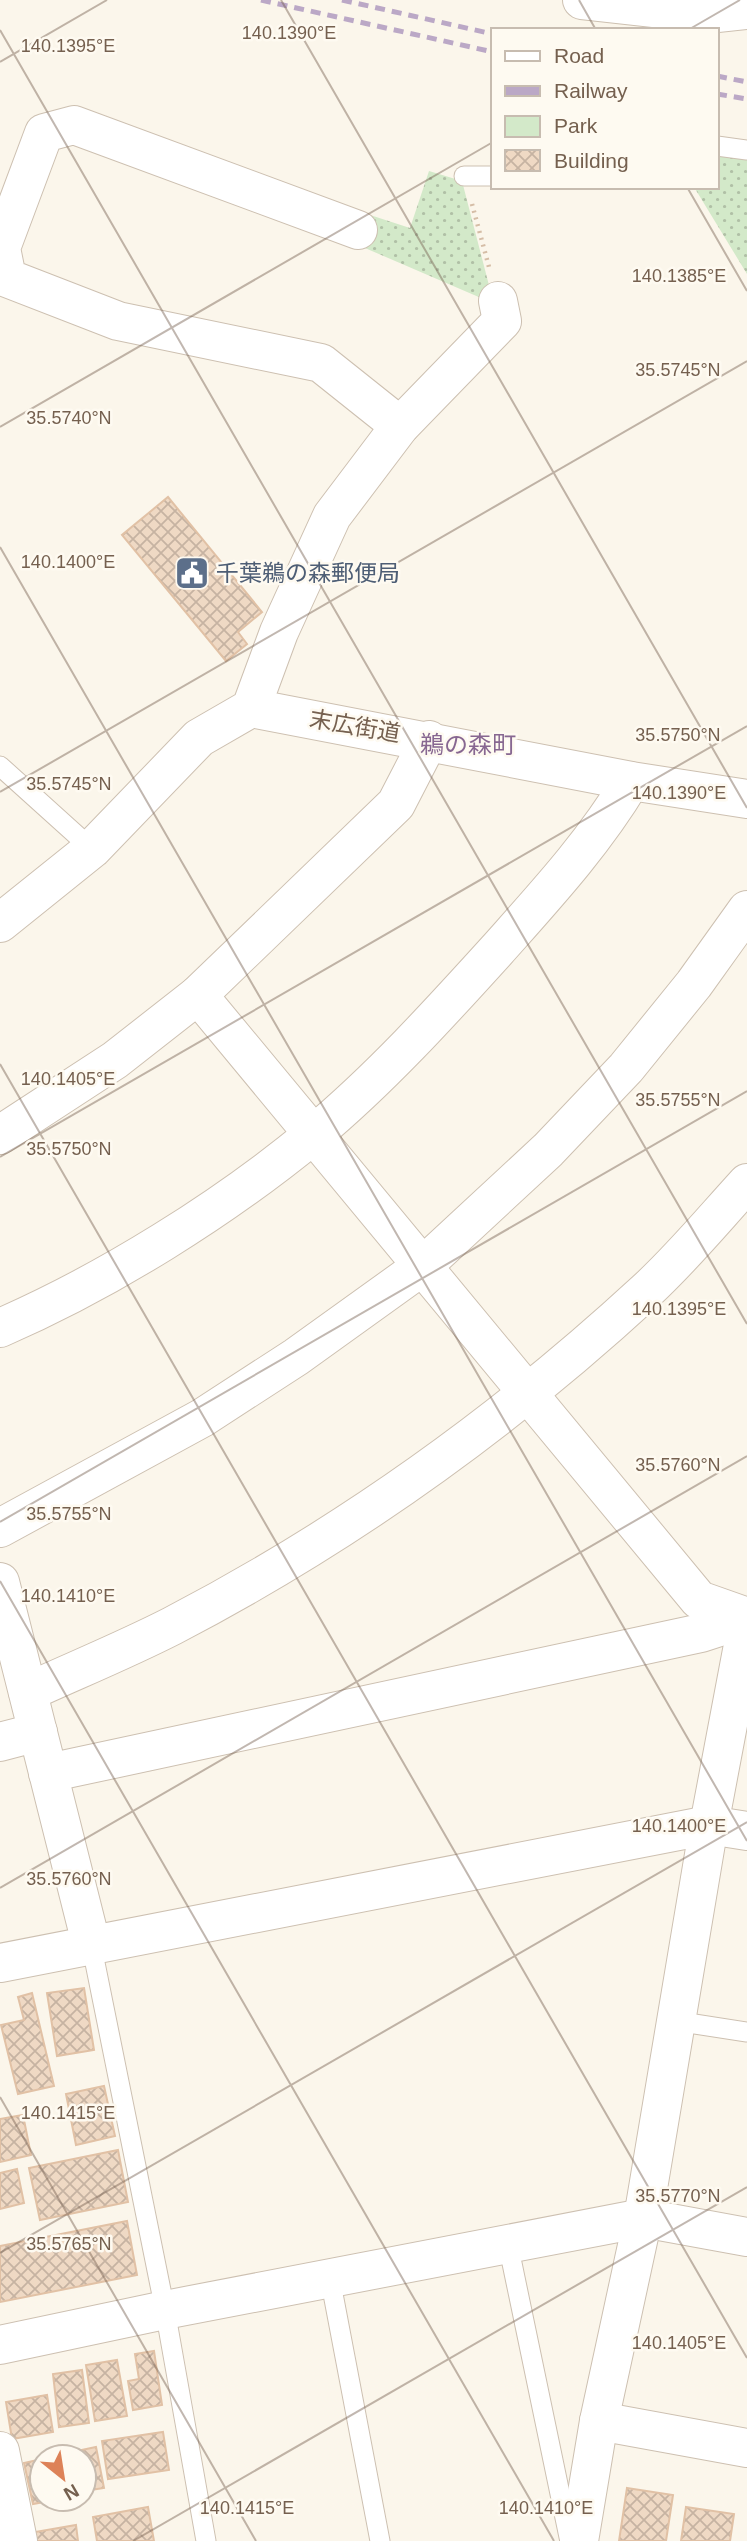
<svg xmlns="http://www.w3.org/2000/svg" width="747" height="2541" viewBox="0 0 747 2541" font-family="Helvetica,'Noto Sans JP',sans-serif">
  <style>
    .green { fill: url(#green-dots) }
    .building { fill: url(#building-cross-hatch); stroke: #e1c1a5; stroke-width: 2 }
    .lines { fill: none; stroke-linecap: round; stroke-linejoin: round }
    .service-casing { stroke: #cdc0b1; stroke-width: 21 }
    .minor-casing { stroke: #cdc0b1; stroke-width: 40 }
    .tertiary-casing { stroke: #cdc0b1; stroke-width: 40 }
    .path { stroke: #d5bda6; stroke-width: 4.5; stroke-dasharray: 2 5; stroke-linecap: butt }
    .service { stroke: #fff; stroke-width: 19 }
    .minor { stroke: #fff; stroke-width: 38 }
    .tertiary { stroke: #fff; stroke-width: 38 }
    .rail { stroke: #bba8c6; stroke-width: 5; stroke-dasharray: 10 7; stroke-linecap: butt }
    .ticks { fill: none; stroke: #75604f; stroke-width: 2; stroke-opacity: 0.45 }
    .labels { text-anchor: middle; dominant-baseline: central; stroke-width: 5; stroke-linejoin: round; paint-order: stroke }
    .service-label { font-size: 23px; fill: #4e5e75; stroke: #fefaf1; text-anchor: start }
    .street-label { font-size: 23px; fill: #75604f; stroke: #fefaf1 }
    .neighbourhood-label { font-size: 24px; fill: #876791; stroke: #fefaf1 }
    .ticks-label { font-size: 18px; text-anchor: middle; fill: #75604f; stroke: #fefaf1; stroke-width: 5; stroke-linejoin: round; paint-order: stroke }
  </style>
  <defs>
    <pattern id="green-dots" width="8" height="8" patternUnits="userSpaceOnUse" patternTransform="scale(1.75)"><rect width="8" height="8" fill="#d3e9c9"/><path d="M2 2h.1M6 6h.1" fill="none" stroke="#b0c0a6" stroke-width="1.8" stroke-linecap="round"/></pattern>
    <pattern id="building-cross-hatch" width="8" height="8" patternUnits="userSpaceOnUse" patternTransform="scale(1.75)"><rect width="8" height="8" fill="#efd9c4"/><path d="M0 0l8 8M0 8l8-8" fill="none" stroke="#c6b3a2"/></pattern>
  </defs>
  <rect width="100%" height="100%" fill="#fbf6eb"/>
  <g class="green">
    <path d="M717,155L747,160V274L694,187H717Z"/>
    <path d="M429,171L462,181L491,293L481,298L358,245L367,214L410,228Z"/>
  </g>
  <g class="building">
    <path d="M168,497L262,612L238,632L247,644L226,661L122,535Z"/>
    <path d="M84,1988L94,2050L57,2056L47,1993Z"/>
    <path d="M32,1993L54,2086L18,2094L1,2025L24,2020L18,1997Z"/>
    <path d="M104,2086L115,2136L76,2145L66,2094Z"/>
    <path d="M23,2115L31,2155L0,2162V2119Z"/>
    <path d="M118,2150L128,2202L40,2220L29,2168Z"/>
    <path d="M17,2169L24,2203L0,2209V2173Z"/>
    <path d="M127,2221L137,2275L0,2302V2246Z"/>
    <path d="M154,2351L162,2405L133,2410L128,2381L139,2379L135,2354Z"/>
    <path d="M117,2360L127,2416L95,2421L86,2365Z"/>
    <path d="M82,2370L89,2423L59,2427L53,2374Z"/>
    <path d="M47,2395L53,2432L12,2439L6,2402Z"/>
    <path d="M163,2432L169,2470L108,2479L102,2441Z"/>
    <path d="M96,2447L104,2488L84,2491V2457H73L72,2452Z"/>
    <path d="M42,2459V2499H60L33,2504L24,2463Z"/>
    <path d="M627,2488L673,2495L666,2541H619Z"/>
    <path d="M148,2507L154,2541H97L93,2517Z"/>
    <path d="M686,2507L734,2514L730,2541H681Z"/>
    <path d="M76,2525L78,2541H36L35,2532Z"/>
  </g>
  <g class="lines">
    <g class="service-casing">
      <g id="service">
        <path d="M717,146L747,150"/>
        <path d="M464,176H493"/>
        <path d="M0,766L92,849"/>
        <path d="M91,1943L165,2310L206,2541"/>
        <path d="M675,2021L747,2032"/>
        <path d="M508,2244L569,2537"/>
        <path d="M330,2278L380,2541"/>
      </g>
    </g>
    <g class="minor-casing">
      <g id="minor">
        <path d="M582,0L708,14L747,10"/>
        <path d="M358,230L74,125L44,133L1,248L7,278L118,321L321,363L400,426"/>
        <path d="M0,923L92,849L199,738L251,708L279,632L332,516L400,426L502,321L498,301"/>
        <path d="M198,995L699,1600L747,1617"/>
        <path d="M0,1135L115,1060L198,995L396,804L429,740"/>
        <path d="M0,1328C108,1281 223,1209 314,1134C380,1079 439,1014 497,950C545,896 594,843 631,781"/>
        <path d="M0,1528L202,1418L296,1357L424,1265L548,1150L626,1068L694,984L747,910"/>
        <path d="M0,1582L91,1943"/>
        <path d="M28,1692C76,1670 125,1650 172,1626C343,1537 504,1422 646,1291C682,1258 714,1219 747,1183"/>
        <path d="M0,1742L38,1732"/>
        <path d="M48,1773L701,1633L747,1618"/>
        <path d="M0,2345L165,2310L643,2218L747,2237"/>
        <path d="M599,2421L747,2448"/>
        <path d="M0,2451L18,2541"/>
        <path d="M579,2541L599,2421L643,2218L709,1825L747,1624"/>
      </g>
    </g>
    <g class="tertiary-casing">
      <g id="tertiary">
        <path d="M251,708L631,781L747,799"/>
        <path d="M0,1963L709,1825L747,1831"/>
      </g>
    </g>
    <path class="path" d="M472,204L489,267"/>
    <use href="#service" class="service"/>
    <use href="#minor" class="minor"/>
    <use href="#tertiary" class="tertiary"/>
    <g class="rail">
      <path d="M261,0L493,52"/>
      <path d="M342,0L493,34"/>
      <path d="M717,76L747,82"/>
      <path d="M717,94L747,99"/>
    </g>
  </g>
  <path class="ticks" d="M281,0L747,808M579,0L596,30M0,30L747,1324M688,30L740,0M0,62L107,0M687,187L747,291M0,427L493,142M0,547L747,1841M0,792L747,361M0,1064L747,2358M0,1157L747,726M0,1522L747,1091M0,1581L554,2541M0,1888L747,1456M0,2097L256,2541M0,2253L747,1822M133,2541L747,2187"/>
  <defs>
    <g id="civic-square" transform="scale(1.75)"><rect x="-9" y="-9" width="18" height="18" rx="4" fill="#5c6f8a" stroke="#fefaf1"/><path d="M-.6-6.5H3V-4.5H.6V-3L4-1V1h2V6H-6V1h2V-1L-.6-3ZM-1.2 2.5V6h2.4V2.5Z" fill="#fff"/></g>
  </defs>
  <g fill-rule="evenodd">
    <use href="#civic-square" x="192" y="573"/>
  </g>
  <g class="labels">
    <g class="service-label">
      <text x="216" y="573">千葉鵜の森郵便局</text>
    </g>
    <g class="street-label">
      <text transform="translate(355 726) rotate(10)">末広街道</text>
    </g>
    <g class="neighbourhood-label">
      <text x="468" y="744">鵜の森町</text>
    </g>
  </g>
  <g class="ticks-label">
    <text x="289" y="39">140.1390°E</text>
    <text x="68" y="52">140.1395°E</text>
    <text x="679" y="282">140.1385°E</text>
    <text x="678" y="376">35.5745°N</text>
    <text x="69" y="424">35.5740°N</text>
    <text x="68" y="568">140.1400°E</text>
    <text x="678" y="741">35.5750°N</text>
    <text x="69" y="790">35.5745°N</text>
    <text x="679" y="799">140.1390°E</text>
    <text x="68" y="1085">140.1405°E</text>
    <text x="678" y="1106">35.5755°N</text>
    <text x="69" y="1155">35.5750°N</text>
    <text x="679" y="1315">140.1395°E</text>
    <text x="678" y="1471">35.5760°N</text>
    <text x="69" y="1520">35.5755°N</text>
    <text x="68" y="1602">140.1410°E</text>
    <text x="679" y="1832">140.1400°E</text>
    <text x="69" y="1885">35.5760°N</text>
    <text x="68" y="2119">140.1415°E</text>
    <text x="678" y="2202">35.5770°N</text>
    <text x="69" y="2250">35.5765°N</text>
    <text x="679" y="2349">140.1405°E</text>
    <text x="247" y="2514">140.1415°E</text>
    <text x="546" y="2514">140.1410°E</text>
  </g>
  <rect x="491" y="28" width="228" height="161" fill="#fefaf1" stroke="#c7bcb0" stroke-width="2"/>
  <rect x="505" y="51" width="35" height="10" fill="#ffffff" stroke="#c7bcb0" stroke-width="2"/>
  <text x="554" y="63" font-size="21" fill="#75604f">Road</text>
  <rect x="505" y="86" width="35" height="10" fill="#bba8c6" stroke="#c7bcb0" stroke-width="2"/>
  <text x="554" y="98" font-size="21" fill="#75604f">Railway</text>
  <rect x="505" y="116" width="35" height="21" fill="#d3e9c9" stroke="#c7bcb0" stroke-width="2"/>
  <text x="554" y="133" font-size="21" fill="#75604f">Park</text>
  <rect x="505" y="150" width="35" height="21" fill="url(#building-cross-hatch)" stroke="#c7bcb0" stroke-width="2"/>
  <text x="554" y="168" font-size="21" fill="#75604f">Building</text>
  <g transform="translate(63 2478) rotate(150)"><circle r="33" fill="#fefaf1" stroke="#c7bcb0" stroke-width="2"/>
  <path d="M0-5L12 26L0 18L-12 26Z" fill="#dd8258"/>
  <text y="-10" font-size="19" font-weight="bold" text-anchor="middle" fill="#75604f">N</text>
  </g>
</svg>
